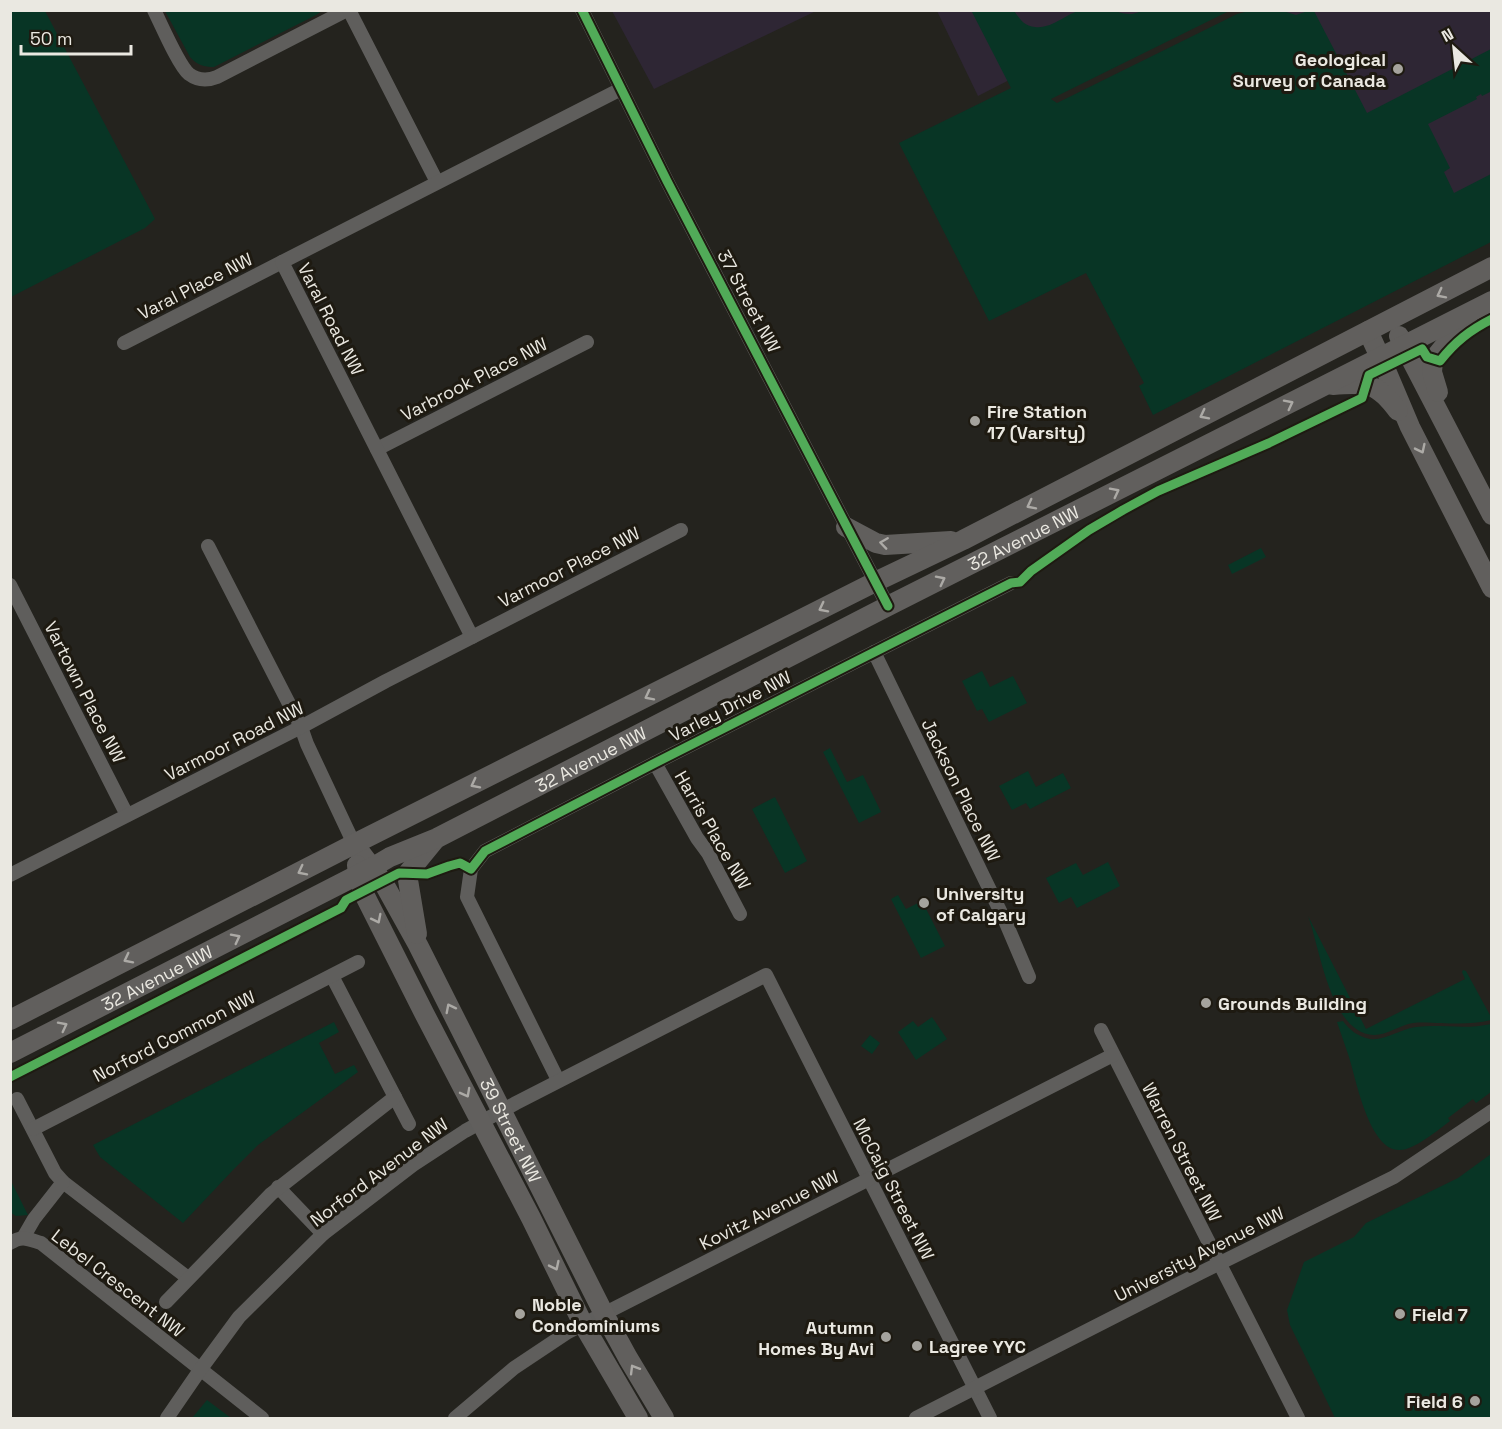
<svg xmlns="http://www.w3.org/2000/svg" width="1502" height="1429" viewBox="0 0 1502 1429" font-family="'Space Grotesk',sans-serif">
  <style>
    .commercial { fill: #2e2634 }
    .green { fill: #083525 }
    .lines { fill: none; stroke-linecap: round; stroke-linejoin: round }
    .street { stroke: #5f5e5c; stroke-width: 14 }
    .secondary { stroke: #615f5d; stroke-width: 20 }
    .cycleway-casing { stroke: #1e1a11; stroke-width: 13 }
    .cycleway { stroke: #51ab58; stroke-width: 9 }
    .oneway { stroke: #acaaa6 }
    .poi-dot { fill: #a5a39d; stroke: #1e1a11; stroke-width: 2 }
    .labels { text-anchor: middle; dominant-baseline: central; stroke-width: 6; stroke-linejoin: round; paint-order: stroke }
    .poi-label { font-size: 18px; font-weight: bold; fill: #eae8e1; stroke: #1e1a11; text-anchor: start }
    .street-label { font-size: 18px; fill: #eae8e1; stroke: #1e1a11 }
  </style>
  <rect width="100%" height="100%" fill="#24231e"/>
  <g class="commercial">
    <path d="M612,11H816L654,89Z"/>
    <path d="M937,11H1144L978,96Z"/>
    <path d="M1263,11H1491V230L1401,275Z"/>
  </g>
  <g class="green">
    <path d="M11,10L45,11L155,219L145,228L11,297Z"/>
    <path d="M165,11H322L316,15L214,67C204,67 197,65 190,57Z"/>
    <path d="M1141,11H1229L1051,99L1057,103L1219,23L1237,14L1249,11H1283L1296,15L1308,11H1314L1367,113L1491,49V94L1490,92L1482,96L1481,94L1476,97L1477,99L1428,124L1450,168L1444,172L1454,193L1491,174V242L1153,415L1139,386L1144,383L1086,273L989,321L899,143L1011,88L972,12L975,11H1014C1020,19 1024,26 1035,27C1053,29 1066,13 1082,10C1090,10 1108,9 1115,11C1125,14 1131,16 1141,11Z"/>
    <path d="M1261,548L1266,557L1232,574L1228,565Z"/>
    <path d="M982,671L990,687L1013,676L1027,703L989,722L982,709L977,711L962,681Z"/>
    <path d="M830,748L847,782L863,775L881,812L859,823L823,752Z"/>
    <path d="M1028,771L1036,787L1063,773L1071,788L1030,809L1026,803L1012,810L999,786Z"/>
    <path d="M775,797L807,861L785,873L752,809Z"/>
    <path d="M1108,862L1120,886L1077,908L1071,897L1059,903L1046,878L1076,863L1083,875Z"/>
    <path d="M898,895L906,909L922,901L945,946L921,958L891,899Z"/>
    <path d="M1308,916L1366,1029L1465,979L1462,972L1463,970L1466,971L1491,1017V1020C1475,1024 1458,1024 1441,1023C1432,1023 1422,1022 1413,1023C1400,1025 1387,1035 1374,1035C1330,1034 1320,947 1308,916Z"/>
    <path d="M932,1017L947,1039L916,1060L898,1032L913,1021L918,1027Z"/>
    <path d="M1343,1021C1349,1030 1359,1037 1370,1039C1385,1041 1400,1029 1416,1027C1441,1024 1465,1030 1491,1024V1092L1476,1103L1473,1099L1448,1118L1450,1121C1438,1130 1413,1151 1399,1150C1369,1150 1356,1079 1349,1057C1345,1045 1341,1034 1337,1022Z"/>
    <path d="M334,1022L339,1032L319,1043L335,1074L354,1065L358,1072L258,1145L233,1170L183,1223L100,1157L93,1145Z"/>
    <path d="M870,1035L880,1043L872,1054L861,1046Z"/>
    <path d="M1491,1154V1418H1335L1290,1325L1287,1310L1304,1262L1354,1237L1366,1223L1458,1178Z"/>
    <path d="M10,1181H11L28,1215L16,1216L11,1213Z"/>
    <path d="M207,1400L231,1418H192Z"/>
  </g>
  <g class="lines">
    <g class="street">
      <path d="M154,10C161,24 179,66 189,74C197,80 207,81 217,77L347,10"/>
      <path d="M349,10L437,182"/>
      <path d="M582,10L667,181L888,606"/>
      <path d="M124,343L282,262"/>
      <path d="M377,449L587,342"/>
      <path d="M208,546L301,727L307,744L354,844"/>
      <path d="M10,585L127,815"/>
      <path d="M472,637L282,262L621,89"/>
      <path d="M874,652L1006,923L1029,977"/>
      <path d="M655,763L697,838L708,853L740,914"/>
      <path d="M10,875L301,727L386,681L681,530"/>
      <path d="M332,976L409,1124"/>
      <path d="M1101,1030L1298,1418"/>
      <path d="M558,1080L467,897L471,869L485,851L655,763L1011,583"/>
      <path d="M17,1099L55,1173L63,1182L188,1278"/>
      <path d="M33,1129L358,962"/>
      <path d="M278,1187L323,1234"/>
      <path d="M23,1238L34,1219L63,1182"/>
      <path d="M10,1243C22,1235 28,1239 41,1243L262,1418"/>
      <path d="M166,1302L271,1194L395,1097"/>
      <path d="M167,1418L200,1370L239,1317L323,1234L413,1165L465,1131L516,1103L766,975L990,1418"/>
      <path d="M455,1418L514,1368L568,1332L1113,1055"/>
      <path d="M916,1418L1200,1273L1394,1177L1492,1111"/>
    </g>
    <g class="secondary">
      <path d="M1368,331L1385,368L1410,427L1492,588"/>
      <path d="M1399,336L1492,515"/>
      <path d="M1333,385C1366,382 1377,382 1398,411"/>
      <path d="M1438,392L1432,372L1433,360L1467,318"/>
      <path d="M846,527L876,543L885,545L951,541"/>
      <path id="s1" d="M354,844L383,882L418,945L604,1314L628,1358L664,1418"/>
      <path d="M357,865L358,875L363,892L424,1013L531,1218L583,1324L638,1418"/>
      <path d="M417,934L407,874L434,841"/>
      <path d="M10,1020L354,844L875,582L963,540L1492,267"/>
      <path id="s2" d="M10,1053L373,867L390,857L437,838L888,606L1492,301"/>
    </g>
    <g class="cycleway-casing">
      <g id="cycleway">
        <path d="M582,10L667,181L888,606"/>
        <path d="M10,1077L341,908L346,900L399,873L427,874L449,866L460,863L471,869L485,851L655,763L1011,583L1020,582L1031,571L1089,530L1123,510L1158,491L1269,443L1362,398L1369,375L1422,349L1427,357L1440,361C1455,342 1470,330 1492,319"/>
      </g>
    </g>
    <use href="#cycleway" class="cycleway"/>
  </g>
  <defs><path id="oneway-chevron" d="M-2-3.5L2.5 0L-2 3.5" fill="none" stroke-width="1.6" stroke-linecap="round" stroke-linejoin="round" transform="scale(1.5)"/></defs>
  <g class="oneway">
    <use href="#oneway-chevron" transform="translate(1441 294) rotate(153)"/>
    <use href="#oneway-chevron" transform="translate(1289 404) rotate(-27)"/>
    <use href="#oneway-chevron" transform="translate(1204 415) rotate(153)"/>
    <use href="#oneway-chevron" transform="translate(1421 449) rotate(64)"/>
    <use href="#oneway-chevron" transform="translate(1115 492) rotate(-27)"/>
    <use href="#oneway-chevron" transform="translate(1031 505) rotate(153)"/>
    <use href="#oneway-chevron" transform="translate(884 543) rotate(-172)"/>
    <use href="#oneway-chevron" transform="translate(941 580) rotate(-27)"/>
    <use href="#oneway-chevron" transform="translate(823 608) rotate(153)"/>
    <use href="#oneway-chevron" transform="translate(649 696) rotate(153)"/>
    <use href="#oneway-chevron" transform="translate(475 784) rotate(153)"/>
    <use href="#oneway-chevron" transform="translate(302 871) rotate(153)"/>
    <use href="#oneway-chevron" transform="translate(377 919) rotate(63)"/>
    <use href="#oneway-chevron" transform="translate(236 938) rotate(-27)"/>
    <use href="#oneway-chevron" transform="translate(128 959) rotate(153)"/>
    <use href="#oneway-chevron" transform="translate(450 1008) rotate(-117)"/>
    <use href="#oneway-chevron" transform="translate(63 1026) rotate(-27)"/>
    <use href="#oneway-chevron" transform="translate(466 1093) rotate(62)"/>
    <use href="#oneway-chevron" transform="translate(555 1266) rotate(64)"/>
    <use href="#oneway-chevron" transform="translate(634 1369) rotate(-121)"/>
  </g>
  <g class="poi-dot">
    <circle cx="1398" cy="69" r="6"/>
    <circle cx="975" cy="421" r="6"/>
    <circle cx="924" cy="903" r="6"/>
    <circle cx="1206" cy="1003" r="6"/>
    <circle cx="520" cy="1314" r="6"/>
    <circle cx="1400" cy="1314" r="6"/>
    <circle cx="886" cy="1337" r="6"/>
    <circle cx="917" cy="1346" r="6"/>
    <circle cx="1475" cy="1401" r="6"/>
  </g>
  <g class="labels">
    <g class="poi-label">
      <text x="1386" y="59" text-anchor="end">Geological<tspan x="1386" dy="21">Survey of Canada</tspan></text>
      <text x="987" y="411">Fire Station<tspan x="987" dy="21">17 (Varsity)</tspan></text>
      <text x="936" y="893">University<tspan x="936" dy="21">of Calgary</tspan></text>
      <text x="1218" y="1003">Grounds Building</text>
      <text x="532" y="1304">Noble<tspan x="532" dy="21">Condominiums</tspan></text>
      <text x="1412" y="1314">Field 7</text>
      <text x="874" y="1327" text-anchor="end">Autumn<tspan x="874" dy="21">Homes By Avi</tspan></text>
      <text x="929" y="1346">Lagree YYC</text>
      <text x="1463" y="1401" text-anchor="end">Field 6</text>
    </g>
    <g class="street-label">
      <text transform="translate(195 286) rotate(-27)">Varal Place NW</text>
      <text transform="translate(749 301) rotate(62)">37 Street NW</text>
      <text transform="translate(331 319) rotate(63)">Varal Road NW</text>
      <text transform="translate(474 379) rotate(-27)">Varbrook Place NW</text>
      <text stroke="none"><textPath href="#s2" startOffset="1137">32 Avenue NW</textPath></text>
      <text transform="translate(569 567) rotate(-27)">Varmoor Place NW</text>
      <text transform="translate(85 692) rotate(63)">Vartown Place NW</text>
      <text transform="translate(730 706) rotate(-27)">Varley Drive NW</text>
      <text transform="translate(234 741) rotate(-27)">Varmoor Road NW</text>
      <text stroke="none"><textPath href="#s2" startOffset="651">32 Avenue NW</textPath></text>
      <text transform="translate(961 790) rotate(64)">Jackson Place NW</text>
      <text transform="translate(713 830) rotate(60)">Harris Place NW</text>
      <text stroke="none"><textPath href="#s2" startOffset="165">32 Avenue NW</textPath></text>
      <text transform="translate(174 1036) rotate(-27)">Norford Common NW</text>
      <text stroke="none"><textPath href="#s1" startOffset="327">39 Street NW</textPath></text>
      <text transform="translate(1182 1152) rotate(63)">Warren Street NW</text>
      <text transform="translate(379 1172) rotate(-37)">Norford Avenue NW</text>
      <text transform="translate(894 1189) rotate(63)">McCaig Street NW</text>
      <text transform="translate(769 1210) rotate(-27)">Kovitz Avenue NW</text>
      <text transform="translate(1199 1254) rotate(-27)">University Avenue NW</text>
      <text transform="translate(118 1283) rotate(38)">Lebel Crescent NW</text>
    </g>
  </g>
  <rect width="1502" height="1429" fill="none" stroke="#eae8e1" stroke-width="24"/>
  <g transform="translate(1454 48) rotate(333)" stroke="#1e1a11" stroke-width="4.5" paint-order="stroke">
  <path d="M0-4.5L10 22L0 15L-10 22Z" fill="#eae8e1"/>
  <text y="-9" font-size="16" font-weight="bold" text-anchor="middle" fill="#eae8e1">N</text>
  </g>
  <path d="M21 45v9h110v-9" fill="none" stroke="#eae8e1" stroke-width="3"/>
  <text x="30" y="45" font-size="18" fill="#eae8e1" stroke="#1e1a11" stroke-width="4.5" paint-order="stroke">50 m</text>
</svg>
